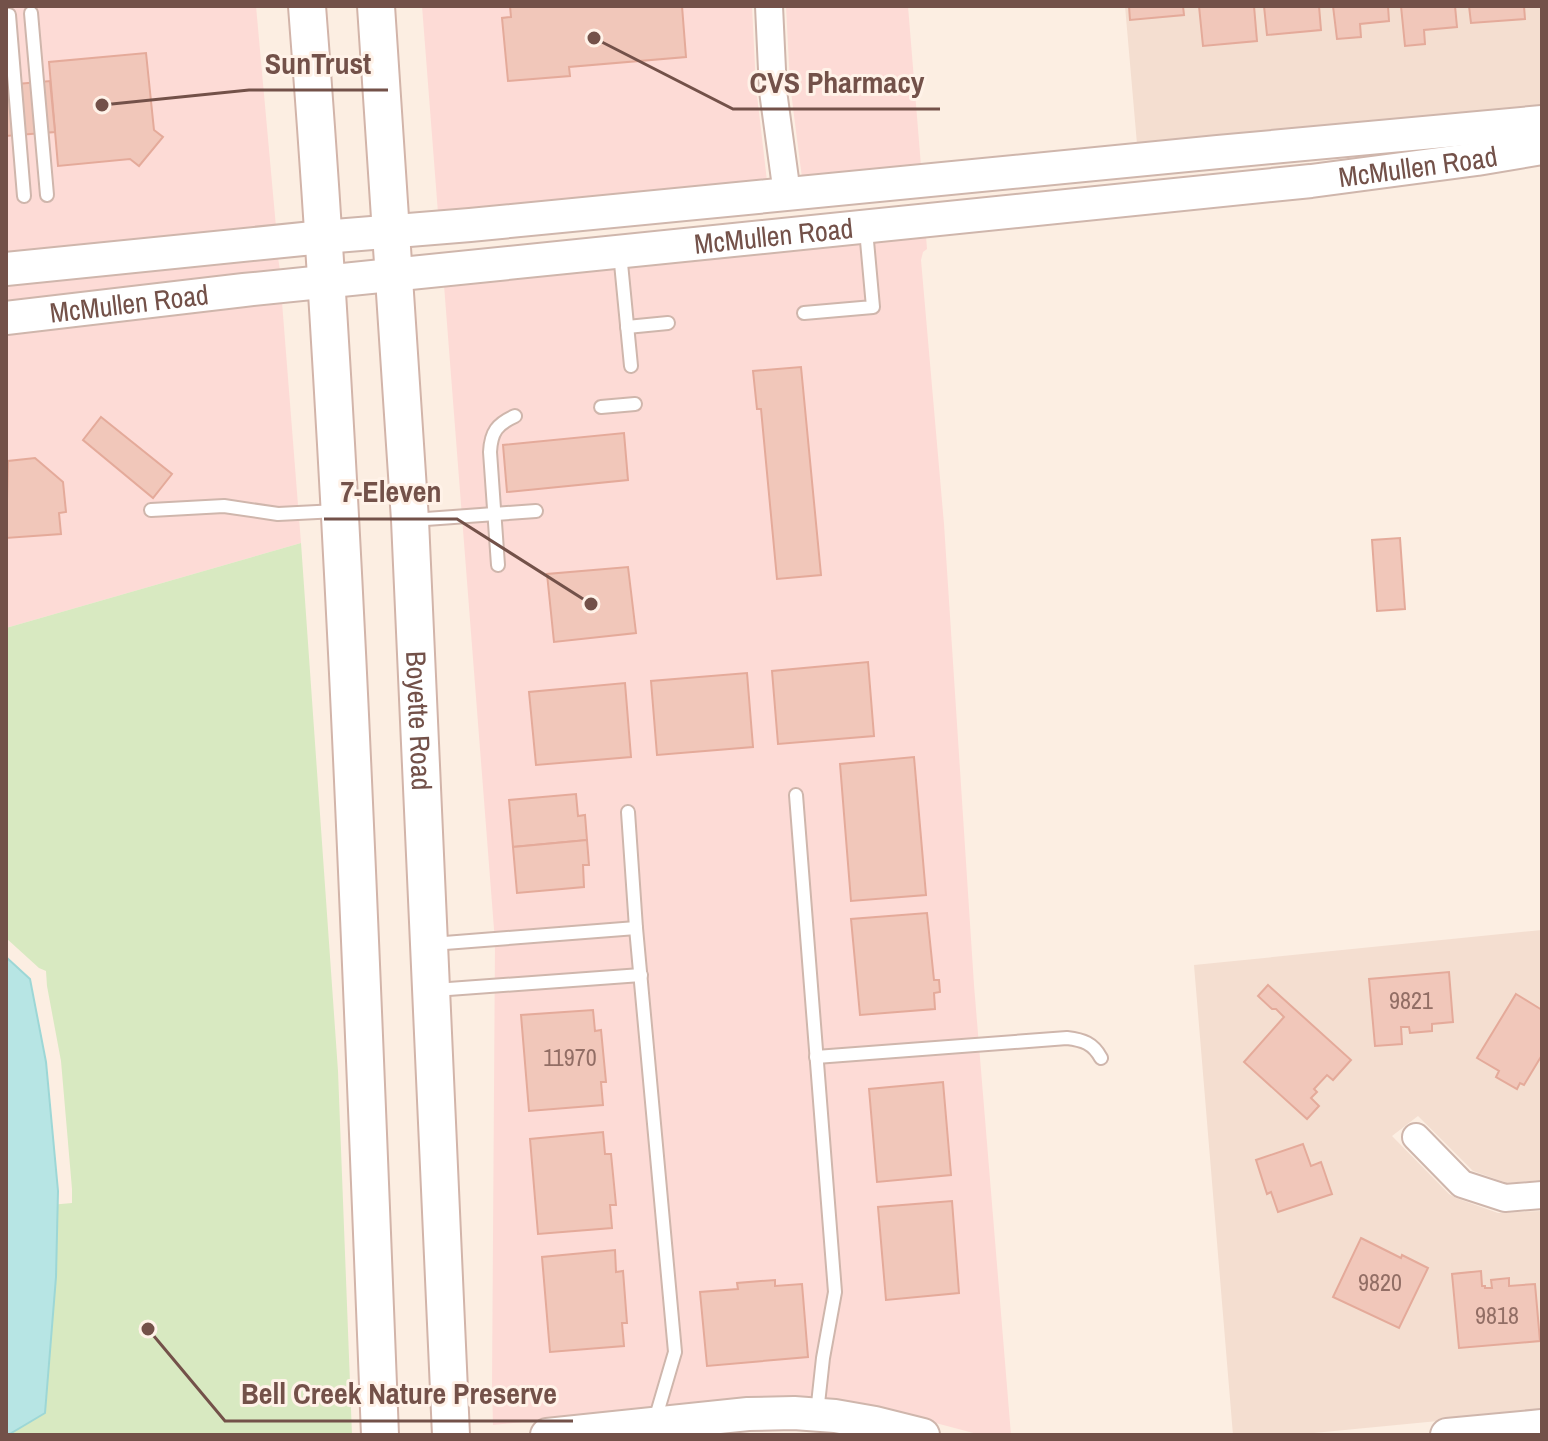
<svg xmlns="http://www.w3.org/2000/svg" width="1548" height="1441" viewBox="0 0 1548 1441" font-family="'Archivo Narrow',sans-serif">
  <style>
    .residential { fill: #f4ded0 }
    .commercial { fill: #fddbd6 }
    .green { fill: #d8e9c1 }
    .water { fill: #b7e5e4; stroke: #9dd7d6; stroke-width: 2 }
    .building { fill: #f1c7ba; stroke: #e4aa9a; stroke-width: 2 }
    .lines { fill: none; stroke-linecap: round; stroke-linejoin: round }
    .service-casing { stroke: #cfb6ac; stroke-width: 16 }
    .minor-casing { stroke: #cfb6ac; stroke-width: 30 }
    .tertiary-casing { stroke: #cfb6ac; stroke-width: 36 }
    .secondary-casing { stroke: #d2b4a9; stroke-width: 40 }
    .service { stroke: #fff; stroke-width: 12 }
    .minor { stroke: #fff; stroke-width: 26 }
    .tertiary { stroke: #fff; stroke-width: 32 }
    .secondary { stroke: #fff; stroke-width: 36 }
    .labels { text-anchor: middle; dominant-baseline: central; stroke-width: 6; stroke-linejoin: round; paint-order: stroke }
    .number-label { font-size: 24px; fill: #926e65 }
    .street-label { font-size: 28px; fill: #735149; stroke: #fff2e8 }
    .leader { fill: none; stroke: #735149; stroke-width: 3 }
    .callout-dot { fill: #735149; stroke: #fff2e8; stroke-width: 3 }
    .callout-label { font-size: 30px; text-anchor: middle; font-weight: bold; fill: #735149; stroke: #fff2e8; stroke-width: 6; stroke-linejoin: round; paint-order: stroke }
  </style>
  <rect width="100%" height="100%" fill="#fceee2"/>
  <g class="residential">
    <path d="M1125,6H1542V107L1481,112L1480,110L1465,114L1137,144Z"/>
    <path d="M1542,930V1180L1507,1183L1473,1171L1418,1116L1392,1136L1449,1194L1456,1198L1498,1213L1542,1211V1411L1293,1435H1233L1194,965Z"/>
  </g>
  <g class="commercial">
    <path d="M6,6H256L276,227L6,253Z"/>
    <path d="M422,6H752L756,87L767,181L438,213Z"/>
    <path d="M786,6H908L921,166L802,178L790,84Z"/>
    <path d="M926,236L927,249L923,252L921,260L944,524L974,985L1011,1435H981L879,1408L747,1399L493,1425L492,1386L495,942L444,285Z"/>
    <path d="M278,257L280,271L6,303V284Z"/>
    <path d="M282,302L301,543L6,628V334Z"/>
  </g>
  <path class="green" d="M301,543L338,1071L352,1435H6V1209L72,1203V1189L61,1061L47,986L46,971L39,968L6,938V628Z"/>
  <path class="water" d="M6,957L30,979L46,1062L58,1191L56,1277L45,1413L8,1435H6Z"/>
  <g class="building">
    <path d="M510,6H682L686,57L569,67L570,76L508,81L502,18L511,17Z"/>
    <path d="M1129,6H1183L1184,15L1130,20Z"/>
    <path d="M1199,6H1254L1257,41L1203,46Z"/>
    <path d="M1264,6H1319L1321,30L1267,35Z"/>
    <path d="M1333,6H1388L1389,21L1360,24L1361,37L1337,39Z"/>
    <path d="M1401,6H1455L1457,27L1424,30L1425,44L1405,46Z"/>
    <path d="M1469,6H1524L1525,19L1471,23Z"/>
    <path d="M146,53L154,130L163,137L139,166L130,159L58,166L49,62Z"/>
    <path d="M50,81L55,132L6,136V85Z"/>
    <path d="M801,367L821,575L777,579L761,409H757L753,371Z"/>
    <path d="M101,417L172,474L153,498L83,440Z"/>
    <path d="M624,433L628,480L507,492L503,445Z"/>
    <path d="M35,458L63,482L66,512L59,513L61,534L6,538L8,461Z"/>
    <path d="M1400,538L1405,609L1377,611L1372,540Z"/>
    <path d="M628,567L636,633L554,642L547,574Z"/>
    <path d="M868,662L874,736L778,744L772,671Z"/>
    <path d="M747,673L753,747L657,755L651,681Z"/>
    <path d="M625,683L631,757L536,765L529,692Z"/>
    <path d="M914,757L926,895L851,901L840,764Z"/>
    <path d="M576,794L578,816L585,815L587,840L513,847L509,800Z"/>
    <path d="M587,840L589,865H583L584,887L517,893L513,847Z"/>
    <path d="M927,913L934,980H939L940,992L934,993L935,1009L860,1015L851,919Z"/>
    <path d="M1449,972L1453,1022L1432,1024V1031L1410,1033L1409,1027H1401L1402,1044L1375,1046L1369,979Z"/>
    <path d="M1268,985L1351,1060L1333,1080L1327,1075L1314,1089L1317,1092L1311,1098L1319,1106L1307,1119L1244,1062L1284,1017L1276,1009H1272L1258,996Z"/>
    <path d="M1516,994L1542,1010V1055L1524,1085L1520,1083L1517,1089L1496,1077L1499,1071L1477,1058Z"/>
    <path d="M593,1010L595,1031L601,1030L606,1082H601L603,1105L529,1111L521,1015Z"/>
    <path d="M943,1082L951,1175L877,1182L869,1089Z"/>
    <path d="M603,1132L605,1154H611L616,1205H610L612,1228L538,1234L530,1139Z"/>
    <path d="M1303,1144L1311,1166L1321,1162L1332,1194L1278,1212L1271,1192L1267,1194L1256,1160Z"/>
    <path d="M952,1201L959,1293L886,1300L878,1207Z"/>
    <path d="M1361,1238L1401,1258L1402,1255L1428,1268L1399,1328L1333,1297Z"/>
    <path d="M615,1250L616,1272L623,1271L627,1323H622L624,1346L550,1352L542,1257Z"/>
    <path d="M1481,1271L1482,1286H1485V1288H1492L1491,1280L1509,1278V1286L1535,1284L1540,1341L1459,1348L1452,1274Z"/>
    <path d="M775,1280V1286L802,1284L808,1357L707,1366L700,1292L738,1289L737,1283Z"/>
  </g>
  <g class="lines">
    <g class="service-casing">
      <g id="service">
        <path d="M31,13L47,195"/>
        <path d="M6,15H9L24,196"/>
        <path d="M620,253L631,366"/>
        <path d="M804,313L873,307L866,230"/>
        <path d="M627,327L668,323"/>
        <path d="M601,407L635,404"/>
        <path d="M151,510L224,506L278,514L337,511"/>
        <path d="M412,520L536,511"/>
        <path d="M498,565L490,452C491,432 497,424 515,416"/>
        <path d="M796,795L835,1292L823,1358L817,1413"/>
        <path d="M628,812L636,928L675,1352L655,1420"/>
        <path d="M432,944L636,928"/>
        <path d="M435,990L641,975"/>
        <path d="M816,1057L1067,1038C1083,1040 1093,1043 1101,1058"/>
      </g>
    </g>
    <g class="minor-casing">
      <g id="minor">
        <path d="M769,6L773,91L787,194"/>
        <path d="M1416,1137L1462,1184L1505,1198L1542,1195"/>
      </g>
    </g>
    <g class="tertiary-casing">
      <g id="tertiary">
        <path d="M6,269L323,237L470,225L1218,152L1542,122"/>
        <path id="s1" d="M6,318L244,290L1311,181L1477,159L1542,148"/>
        <path d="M547,1435L748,1414L794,1413L835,1416L875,1423L923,1435"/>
        <path d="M1447,1435L1542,1426"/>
      </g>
    </g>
    <g class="secondary-casing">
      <g id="secondary">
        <path d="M307,6C344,482 361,958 380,1435"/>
        <path id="s2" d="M376,6L410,520L451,1435"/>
      </g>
    </g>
    <use href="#service" class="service"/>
    <use href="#minor" class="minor"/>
    <use href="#tertiary" class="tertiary"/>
    <use href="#secondary" class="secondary"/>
  </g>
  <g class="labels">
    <g class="number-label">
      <text x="1411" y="1000">9821</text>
      <text x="570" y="1057">11970</text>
      <text x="1380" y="1282">9820</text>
      <text x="1497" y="1315">9818</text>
    </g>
    <g class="street-label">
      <text stroke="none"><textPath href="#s1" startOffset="1420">McMullen Road</textPath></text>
      <text stroke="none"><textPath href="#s1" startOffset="772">McMullen Road</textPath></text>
      <text stroke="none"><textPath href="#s1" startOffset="124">McMullen Road</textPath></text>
      <text stroke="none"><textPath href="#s2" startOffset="716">Boyette Road</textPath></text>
    </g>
  </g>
  <path class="leader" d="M102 105L249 90H388M594 38L733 109H940M591 604L457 519H324M148 1329L225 1421H573"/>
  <g class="callout-dot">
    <circle cx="102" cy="105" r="8"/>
    <circle cx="594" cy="38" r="8"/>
    <circle cx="591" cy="604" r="8"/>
    <circle cx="148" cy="1329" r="8"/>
  </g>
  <g class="callout-label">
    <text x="318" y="74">SunTrust</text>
    <text x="837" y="93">CVS Pharmacy</text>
    <text x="391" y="502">7-Eleven</text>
    <text x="399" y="1404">Bell Creek Nature Preserve</text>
  </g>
  <rect width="1548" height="1441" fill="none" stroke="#735149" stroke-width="16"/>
</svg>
